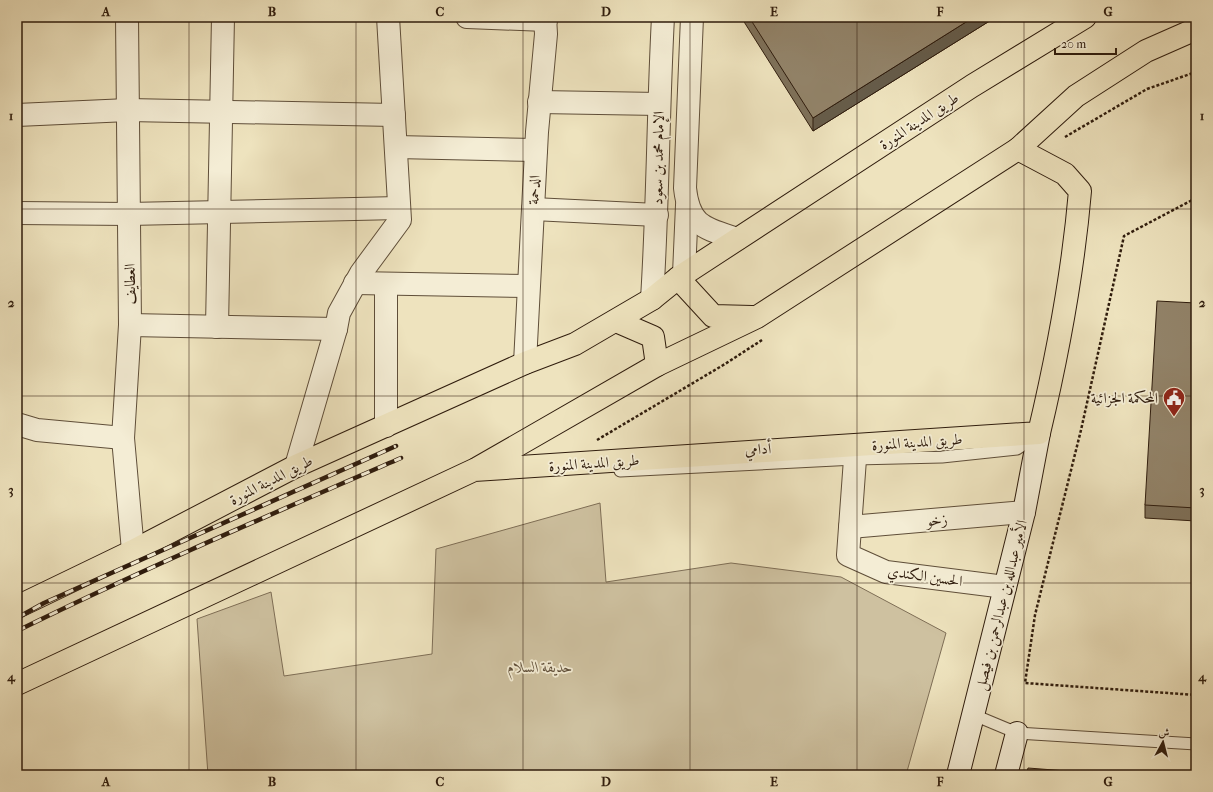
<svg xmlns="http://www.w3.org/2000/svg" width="1213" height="792" viewBox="0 0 1213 792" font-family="'IM FELL French Canon',Amiri,serif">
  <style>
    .green { fill: #cec1a0; stroke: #7e6e56 }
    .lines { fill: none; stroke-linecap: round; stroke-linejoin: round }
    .service-casing { stroke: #5f4e39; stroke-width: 13 }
    .minor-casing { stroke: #5f4e39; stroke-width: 24 }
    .secondary-casing { stroke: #2f1c0d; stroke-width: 24 }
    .primary-casing { stroke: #2f1c0d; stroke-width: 24 }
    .path { stroke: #2f1c0d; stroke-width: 2.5; stroke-dasharray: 3 2; stroke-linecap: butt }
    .service { stroke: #f4edd5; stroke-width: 11 }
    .minor { stroke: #f4edd5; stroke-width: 22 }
    .secondary { stroke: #f4edd5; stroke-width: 22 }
    .primary { stroke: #eee3be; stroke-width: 22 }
    .rail-casing { stroke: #2f1c0d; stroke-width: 4.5 }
    .rail { stroke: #f4edd5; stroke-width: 3; stroke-dasharray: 9; stroke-linecap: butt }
    .wall { fill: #7e715a; stroke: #2f1c0d }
    .shaded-wall { fill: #665c4a; stroke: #2f1c0d }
    .building { fill: #928369; stroke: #2f1c0d }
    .grid { fill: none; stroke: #2f1c0d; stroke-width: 1; stroke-opacity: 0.55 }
    .labels { text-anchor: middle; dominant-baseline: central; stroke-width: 3.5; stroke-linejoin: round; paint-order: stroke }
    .street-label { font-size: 15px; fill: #2f1c0d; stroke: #f4edd5 }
    .poi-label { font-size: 15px; fill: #2f1c0d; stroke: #f4edd5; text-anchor: end }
    .park-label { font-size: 15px; font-style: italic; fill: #5f4e39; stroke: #f4edd5 }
    .neatline { fill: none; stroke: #2f1c0d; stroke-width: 1.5 }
    .grid-label { font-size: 13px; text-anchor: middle; font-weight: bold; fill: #2f1c0d }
  </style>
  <rect width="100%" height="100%" fill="#eee3be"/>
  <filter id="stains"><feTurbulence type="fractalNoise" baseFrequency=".005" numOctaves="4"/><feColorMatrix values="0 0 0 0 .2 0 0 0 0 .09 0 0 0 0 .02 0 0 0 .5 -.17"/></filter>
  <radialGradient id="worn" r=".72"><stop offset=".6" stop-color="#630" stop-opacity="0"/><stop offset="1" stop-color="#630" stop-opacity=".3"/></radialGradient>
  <path class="green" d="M600,503L606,582L731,563L841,577L946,633L906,775H208L197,619L271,592L284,676L432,654L436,549Z"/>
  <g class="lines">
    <g class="service-casing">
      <g id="service">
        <path d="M620,471L855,459L942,457L1017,449L1035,437"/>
        <path d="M974,715L1017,733L1196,744"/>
      </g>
    </g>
    <g class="minor-casing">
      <g id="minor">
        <path d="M127,17L130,325L123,438L133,551"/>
        <path d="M467,17L546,20"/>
        <path d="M692,17L685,188C689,226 704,228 737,239"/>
        <path d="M539,102L659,104"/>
        <path d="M17,115L128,110L394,115"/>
        <path d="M396,147L536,150"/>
        <path d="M533,209L657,215"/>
        <path d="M17,213L129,214L399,208"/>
        <path d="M684,274L687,205"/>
        <path d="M355,283L528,286"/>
        <path d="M652,299C658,205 658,111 663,17"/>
        <path d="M130,325L336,329"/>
        <path d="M217,327L223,17"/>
        <path d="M525,363L537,132L546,34L545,17"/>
        <path d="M17,424L37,430L123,438"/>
        <path d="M386,426V284"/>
        <path d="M855,459L848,555L886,572L1005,587"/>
        <path d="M296,466L336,329L339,313L361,273L400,220L388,17"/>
        <path d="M850,527L1024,512"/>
      </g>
    </g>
    <g class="secondary-casing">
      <g id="secondary">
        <path d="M958,775L1024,512L1039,433"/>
        <path d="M1006,775L1017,733"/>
      </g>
    </g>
    <g class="primary-casing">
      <g id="primary">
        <path d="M678,278L713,316L752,317"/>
        <path d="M657,365L757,317L1018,149L1076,96L1146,51L1196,29"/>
        <path d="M478,468L657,365L653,337L616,321"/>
        <path d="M17,607L133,551L296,466L525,363L575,344L652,299L678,278L972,86L1085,17"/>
        <path d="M17,684L474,470L1039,433C1058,353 1073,273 1080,191L1065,174L1018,149"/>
      </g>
    </g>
    <g class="path">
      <path d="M1065,137L1147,89L1196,72"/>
      <path d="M1196,198L1124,236L1081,430L1035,615L1025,683L1196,695"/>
      <path d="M597,440L725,364L762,340"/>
    </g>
    <use href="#service" class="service"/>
    <use href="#minor" class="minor"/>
    <use href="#secondary" class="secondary"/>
    <use href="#primary" class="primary"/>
    <g class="rail-casing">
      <g id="rail">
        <path d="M17,618L44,603L396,446"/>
        <path d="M17,631C143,569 272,514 401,458"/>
      </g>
    </g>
    <use href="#rail" class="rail"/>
  </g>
  <g class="wall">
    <path d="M741,17H996L813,131Z"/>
    <path d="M1196,303V521L1145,518V505Z"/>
  </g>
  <path class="shaded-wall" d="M974,17H996L813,131V118Z"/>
  <g class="building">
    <path d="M749,17H974L813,118Z"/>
    <path d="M1157,301L1196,303V508L1145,505Z"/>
    <path d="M1028,768L1118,775H1026Z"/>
  </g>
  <path class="grid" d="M189,17V775M356,17V775M523,17V775M690,17V775M857,17V775M1024,17V775M17,209H1196M17,396H1196M17,583H1196"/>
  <defs>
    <g id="civic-pin" transform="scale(1.15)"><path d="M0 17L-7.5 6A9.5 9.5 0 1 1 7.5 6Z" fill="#8f2418" stroke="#f4edd5"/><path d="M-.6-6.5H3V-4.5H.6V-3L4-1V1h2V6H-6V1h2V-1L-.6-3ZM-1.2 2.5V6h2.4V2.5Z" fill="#fff"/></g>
  </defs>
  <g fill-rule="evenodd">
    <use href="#civic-pin" x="1174" y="398"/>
  </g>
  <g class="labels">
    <g class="street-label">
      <text transform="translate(919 121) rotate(-33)">طريق المدينة المنورة</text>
      <text transform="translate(658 158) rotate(-89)">الإمام محمد بن سعود</text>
      <text transform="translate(534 190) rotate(-87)">الدحمة</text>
      <text transform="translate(130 284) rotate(-91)">العطايف</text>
      <text transform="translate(917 442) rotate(-4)">طريق المدينة المنورة</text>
      <text transform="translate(758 449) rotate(-3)">أدامي</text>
      <text transform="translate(594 463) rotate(-4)">طريق المدينة المنورة</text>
      <text transform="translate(271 480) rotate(-27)">طريق المدينة المنورة</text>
      <text transform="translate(937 520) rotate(-5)">زخو</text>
      <text transform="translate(925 576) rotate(8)">الحسين الكندي</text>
      <text transform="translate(1001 605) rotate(-76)">الأمير عبدالله بن عبدالرحمن بن فيصل</text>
    </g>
    <g class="poi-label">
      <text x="1158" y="398">المحكمة الجزائية</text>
    </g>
    <g class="park-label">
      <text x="540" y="667">حديقة السلام</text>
    </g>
  </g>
  <rect width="1213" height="792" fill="none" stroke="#eee3be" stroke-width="44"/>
  <g transform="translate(1163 742) rotate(7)" stroke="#f4edd5" stroke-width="3" paint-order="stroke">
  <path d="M0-3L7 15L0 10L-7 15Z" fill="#2f1c0d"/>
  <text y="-6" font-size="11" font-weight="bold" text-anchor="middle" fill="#2f1c0d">ش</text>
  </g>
  <path d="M1055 48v6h61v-6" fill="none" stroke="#2f1c0d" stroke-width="2"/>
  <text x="1061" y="48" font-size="12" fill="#2f1c0d" stroke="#f4edd5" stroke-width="3" paint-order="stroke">20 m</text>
  <rect x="22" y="22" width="1169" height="748" class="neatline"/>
  <g class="grid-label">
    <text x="106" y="16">A</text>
    <text x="272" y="16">B</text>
    <text x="440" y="16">C</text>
    <text x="606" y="16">D</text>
    <text x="774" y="16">E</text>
    <text x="940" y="16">F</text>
    <text x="1108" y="16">G</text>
    <text x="11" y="120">1</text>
    <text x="1202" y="120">1</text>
    <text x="11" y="307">2</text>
    <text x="1202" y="307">2</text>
    <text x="11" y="494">3</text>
    <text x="1202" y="494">3</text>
    <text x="11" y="681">4</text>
    <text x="1202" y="681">4</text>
    <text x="106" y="786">A</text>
    <text x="272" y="786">B</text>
    <text x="440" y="786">C</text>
    <text x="606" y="786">D</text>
    <text x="774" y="786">E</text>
    <text x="940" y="786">F</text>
    <text x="1108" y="786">G</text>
  </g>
  <rect width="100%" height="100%" filter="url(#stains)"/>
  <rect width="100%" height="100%" fill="url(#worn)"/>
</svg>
